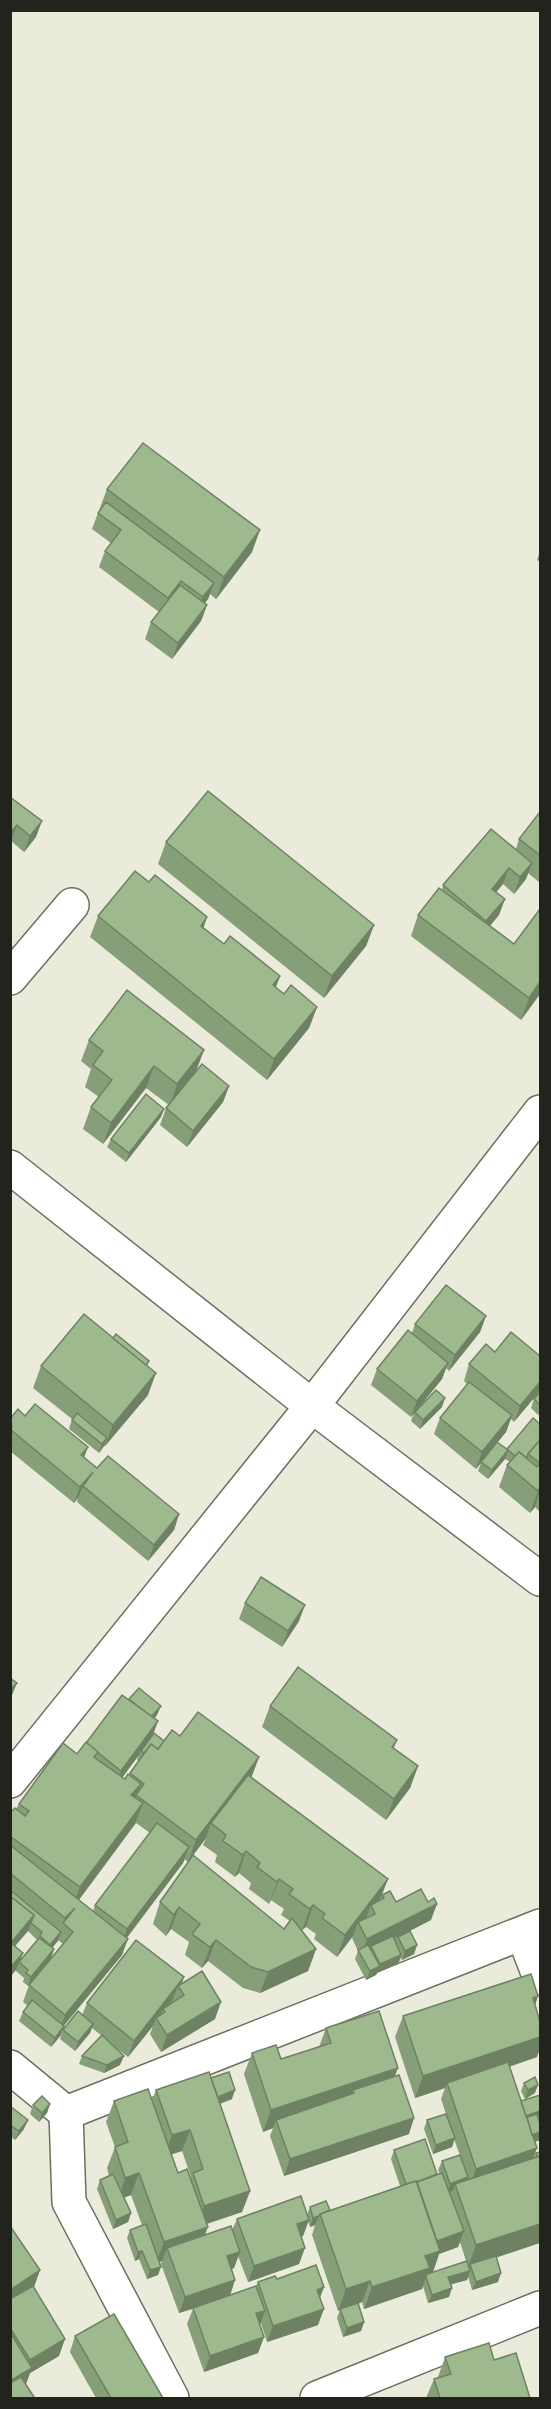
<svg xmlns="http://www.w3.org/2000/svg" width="551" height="2409" viewBox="0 0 551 2409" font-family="'Asap Condensed',sans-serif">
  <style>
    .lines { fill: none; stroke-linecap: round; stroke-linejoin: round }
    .minor-casing { stroke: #6e6f61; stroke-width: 36 }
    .minor { stroke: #fff; stroke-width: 33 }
    .wall { fill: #879f79; fill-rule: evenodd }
    .shaded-wall { fill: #6e8263 }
    .building { fill: #9db98d; stroke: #6e8263; stroke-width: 1.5 }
  </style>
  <rect width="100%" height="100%" fill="#eaebdb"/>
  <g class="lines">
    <g class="minor-casing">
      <g id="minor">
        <path d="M10,978L72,905"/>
        <path d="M10,1167L312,1406L540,1579"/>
        <path d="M10,1781L312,1406L540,1112"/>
        <path d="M523,1934L540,1978"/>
        <path d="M10,2067L66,2113L540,1926"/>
        <path d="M66,2113L69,2202L172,2398"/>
        <path d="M317,2398L540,2308"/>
      </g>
    </g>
    <use href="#minor" class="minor"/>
  </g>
  <g class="wall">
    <path d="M107,489L252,552L216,599L210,594L208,599L205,603L207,605L201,621L172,659L145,639L151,622L159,612L99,567L105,551L111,543L92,529Z"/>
    <path d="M540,551V562L537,560Z"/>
    <path d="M10,797L36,837L24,852L11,841Z"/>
    <path d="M540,813V883L528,873L526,879L514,894L503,884L496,892L499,915L490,926L514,944L540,909V994L521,1020L411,936L418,915L442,890L443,885L516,849L519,839Z"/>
    <path d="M166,842L374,925L366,946L324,998L158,864Z"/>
    <path d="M98,916L204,928L224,944L280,976L276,987L284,994L317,1007L309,1028L267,1080L90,937Z"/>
    <path d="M89,1040L204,1050L196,1071L229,1086L223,1102L187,1147L160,1125L166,1108L169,1105L146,1088L103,1144L83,1129L91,1107L99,1097L85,1087L91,1069L81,1061Z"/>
    <path d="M161,1117L126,1162L107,1147L111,1139Z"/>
    <path d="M486,1316L480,1332L449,1371L446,1368L442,1379L418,1409L442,1407L420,1429L411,1421L414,1413L411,1417L371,1385L377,1369L412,1333L415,1324Z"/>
    <path d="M113,1338L149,1361L147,1366L148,1395L105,1446H104L99,1453L69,1429L72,1419L33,1388L41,1366Z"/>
    <path d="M495,1352L540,1356L514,1422L511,1419L506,1432L495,1445L507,1450L540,1424V1512L535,1507L530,1513L499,1487L507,1465L510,1462L505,1459L488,1479L478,1471L481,1463L476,1469L434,1434L440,1418L467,1384L464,1381L469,1364Z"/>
    <path d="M540,1392V1412L538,1415L531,1408L534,1399Z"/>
    <path d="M25,1416L97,1468L179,1514L174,1530L148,1561L77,1502L78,1498L74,1503L10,1451V1419Z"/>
    <path d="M245,1603L299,1621L282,1647L239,1619Z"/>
    <path d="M129,1699L157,1715L154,1719V1734L164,1741L180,1736L259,1757L251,1778L380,1900L382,1895L431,1920L410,1931L417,1945L414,1954L402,1960L401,1958L398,1964L377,1973L376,1975L366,1980L355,1959L358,1951L352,1938L353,1936L337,1957L314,1939L316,1934L306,1927L302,1930L301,1929L316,1949L308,1971L260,1993L243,1988L208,1961L202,1968L185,1955L189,1942L171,1929L166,1936L153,1924L160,1902L284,1929L290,1921L281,1915L284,1909L271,1900L269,1904L249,1889L251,1883L239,1873L235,1877L215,1862L217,1855L203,1845L206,1838L188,1862L184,1859L183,1863L127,1938L122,1955L64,2026L61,2035L51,2047L19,2021L23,2012L28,2006L23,2002L29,1985L28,1986L23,1982L24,1978L16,1971V1970L10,1977V1813L16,1809L19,1804L77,1754L86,1743ZM139,1755L137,1760L138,1761L125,1779L122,1778ZM136,1823L150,1833L95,1905L93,1911L79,1900ZM28,1931L37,1940L20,1961L23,1953L15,1946ZM58,1940L63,1944L51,1958L54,1949L52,1948Z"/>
    <path d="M270,1706L397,1740L394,1748L418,1766L410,1788L386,1820L262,1727Z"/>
    <path d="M184,1977L182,1983L215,2019L161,2052L150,2034L153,2026L128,2057L107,2041L120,2065L104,2073L79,2064L82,2056L102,2036L92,2028L90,2033L75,2051L60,2039L63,2030L82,2015L87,2003Z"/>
    <path d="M538,1996L535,2005L537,2057L509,2067L521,2101L540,2095V2119L539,2120L540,2140L535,2142L537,2148L533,2158L536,2153L540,2152L496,2258L498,2282L472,2290L468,2276L467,2280L451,2284L449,2297L428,2303L423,2286L422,2289L364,2309L362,2302L358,2304L364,2322L361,2331L343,2337L337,2318L340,2310L338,2311L312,2235L315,2225L310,2227L308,2221L303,2236H301L299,2264L248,2282L238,2256L234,2268L232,2269L230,2295L256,2286L258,2282L277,2279L324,2287L320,2297L318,2325L267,2342L261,2323L260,2325L264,2337L258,2353L204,2372L187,2324L193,2309L179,2313L161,2264L162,2261L160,2262L158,2275L147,2279L139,2259L135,2261L127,2238L130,2230L142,2225L131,2195L124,2197L131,2213L128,2222L113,2229L97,2189L100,2180L109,2176L107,2168L115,2147L106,2122L114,2101L152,2100L156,2090L211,2078L232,2099L220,2104L250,2191L242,2212L207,2224L205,2235L232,2230L237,2219L307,2215L310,2207L330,2210L400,2186L391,2159L394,2150L437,2174H440L438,2170L442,2161H462L454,2139L452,2147L433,2154L424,2129L427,2120L446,2114L441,2099L445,2088L415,2098L395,2037L403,2016ZM182,2151L191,2177L190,2178L178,2173L171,2154ZM460,2242L466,2261L433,2272L439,2254L458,2247Z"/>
    <path d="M326,2028L395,2076L409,2134L284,2176L270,2136L273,2128L263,2132L244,2074L252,2053L281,2059L319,2047Z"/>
    <path d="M524,2083L535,2093L525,2099L521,2091Z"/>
    <path d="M50,2104L47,2113L39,2122L30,2114L33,2105Z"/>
    <path d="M10,2106L24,2129L15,2140L10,2136Z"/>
    <path d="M10,2226L40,2270L34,2287L59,2356L30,2373L26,2384L10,2398Z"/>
    <path d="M75,2336L163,2398H96L70,2352Z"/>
    <path d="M445,2357L494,2360L530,2398H426L434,2379L438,2377Z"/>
  </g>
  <g class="shaded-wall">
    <path d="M260,530L252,552L216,599L224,577Z"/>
    <path d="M181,581L175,597L162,614L168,598Z"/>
    <path d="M214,583L208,599L197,613L203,597Z"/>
    <path d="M207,605L201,621L172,659L178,643Z"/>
    <path d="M42,821L36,837L24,852L30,836Z"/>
    <path d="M17,825L10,842V833Z"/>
    <path d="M532,863L526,879L514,894L520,877Z"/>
    <path d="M509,868L503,884L486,905L492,889Z"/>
    <path d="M505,899L499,915L480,937L486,921Z"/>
    <path d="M207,917L200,939L201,926Z"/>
    <path d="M374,925L366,946L324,998L332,976Z"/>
    <path d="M280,976L272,997L273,985Z"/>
    <path d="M540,982V994L521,1020L529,998Z"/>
    <path d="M317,1007L309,1028L267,1080L274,1059Z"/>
    <path d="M204,1050L196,1071L170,1106L177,1084Z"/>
    <path d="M154,1066L146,1088L103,1144L111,1123Z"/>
    <path d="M229,1086L223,1102L187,1147L193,1131Z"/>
    <path d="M164,1109L161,1117L126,1162L129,1153Z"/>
    <path d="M486,1316L480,1332L449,1371L455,1355Z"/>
    <path d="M448,1363L442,1379L411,1417L417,1401Z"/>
    <path d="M156,1373L148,1395L105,1446L113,1425Z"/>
    <path d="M540,1382V1391L514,1422L520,1406Z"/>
    <path d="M445,1398L442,1407L420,1429L423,1420Z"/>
    <path d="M512,1415L506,1432L476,1469L482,1452Z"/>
    <path d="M107,1438L104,1446L99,1453L102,1444Z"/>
    <path d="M88,1447L82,1463L81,1455Z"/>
    <path d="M508,1450L505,1459L488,1479L492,1470Z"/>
    <path d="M93,1472L83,1486L78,1498L74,1503L80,1487Z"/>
    <path d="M540,1488V1490L535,1507L530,1513L538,1491Z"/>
    <path d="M179,1514L174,1530L148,1561L154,1545Z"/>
    <path d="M305,1605L299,1621L282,1647L288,1631Z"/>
    <path d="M17,1683L10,1700V1690Z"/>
    <path d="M161,1706L157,1715L148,1726L151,1717Z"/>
    <path d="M158,1721L152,1738L141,1751L139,1755L115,1787L121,1771Z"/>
    <path d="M259,1757L251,1778L211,1823L206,1838L188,1862L196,1840Z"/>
    <path d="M418,1766L410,1788L386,1820L394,1799Z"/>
    <path d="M141,1784L136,1796L132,1806L131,1795Z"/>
    <path d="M143,1803L135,1824L72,1909L80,1887Z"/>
    <path d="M189,1847L183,1863L121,1945L127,1929Z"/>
    <path d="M246,1851L239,1873L235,1877L243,1855Z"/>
    <path d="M279,1879L271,1900L269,1904L277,1882Z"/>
    <path d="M388,1879L380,1900L371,1905L366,1919L358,1922L353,1936L337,1957L345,1935Z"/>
    <path d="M437,1904L431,1920L373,1949L371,1946L369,1951L361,1956L367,1939Z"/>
    <path d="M313,1905L306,1927L302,1930L310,1909Z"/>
    <path d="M179,1907L171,1929L166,1936L174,1915Z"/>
    <path d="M34,1915L28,1931L10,1952L11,1943Z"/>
    <path d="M61,1932L58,1941L47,1954L50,1945Z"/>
    <path d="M128,1939L122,1955L59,2031L65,2015Z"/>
    <path d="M216,1940L208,1961L202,1968L210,1947Z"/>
    <path d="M417,1945L414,1954L402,1960L405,1951Z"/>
    <path d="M54,1949L51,1958L28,1986L31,1977Z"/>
    <path d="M316,1949L308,1971L260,1993L268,1972Z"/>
    <path d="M23,1953L16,1970L10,1977V1968Z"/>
    <path d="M401,1955L398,1964L377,1973L376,1975L366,1980L370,1971L379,1967L380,1964Z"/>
    <path d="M184,1977L180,1989L178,1986L172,2001L164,2011L163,2009L160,2017L156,2018L153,2026L128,2057L134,2041Z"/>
    <path d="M538,1996L531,2017L533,1998Z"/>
    <path d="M221,2002L215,2019L161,2052L167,2035Z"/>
    <path d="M93,2024L90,2033L75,2051L78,2042Z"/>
    <path d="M64,2026L61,2035L51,2047L55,2038Z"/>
    <path d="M540,2037V2049L537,2057L448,2087L447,2083L445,2088L415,2098L423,2076Z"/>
    <path d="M124,2056L120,2065L104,2073L107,2065Z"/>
    <path d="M398,2068L390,2089L354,2093L353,2090L348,2103L276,2120L273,2128L263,2132L271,2110Z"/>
    <path d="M538,2085L535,2093L525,2099L528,2090Z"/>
    <path d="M235,2090L232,2099L210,2107L213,2098Z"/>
    <path d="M50,2104L47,2113L39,2122L42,2113Z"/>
    <path d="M540,2111V2119L525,2124V2116Z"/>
    <path d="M414,2118L409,2134L284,2176L290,2159Z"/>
    <path d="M28,2120L24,2129L15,2140L19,2131Z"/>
    <path d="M190,2130L182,2151L164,2157L172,2135Z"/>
    <path d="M540,2132V2140L526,2145L529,2136Z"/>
    <path d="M455,2138L452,2147L433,2154L436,2145Z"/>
    <path d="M537,2148L531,2164L470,2185L476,2169Z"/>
    <path d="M139,2173L131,2195L118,2200L125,2178Z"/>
    <path d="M468,2177L465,2186L455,2184L453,2191L447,2193L450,2184Z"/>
    <path d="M250,2191L242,2212L196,2227L204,2206Z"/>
    <path d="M131,2213L128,2222L113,2229L116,2220Z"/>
    <path d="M319,2216L315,2225L310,2227L313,2218Z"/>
    <path d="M309,2220L303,2236L291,2240L297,2224Z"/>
    <path d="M540,2224V2243L471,2266L470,2264L468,2267L476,2245Z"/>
    <path d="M208,2227L200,2248H167L162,2261L156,2263L164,2242Z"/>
    <path d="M464,2231L458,2247L439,2254L433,2272L427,2274L422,2289L364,2309L372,2287L425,2256L435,2242Z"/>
    <path d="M305,2248L299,2264L248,2282L254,2266Z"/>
    <path d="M142,2251L139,2259L135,2261L138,2252Z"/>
    <path d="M240,2252L234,2268L221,2272L227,2256Z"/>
    <path d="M161,2267L158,2275L147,2279L150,2270Z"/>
    <path d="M40,2270L32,2292L10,2306V2290Z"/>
    <path d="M470,2271L467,2280L445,2286L448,2277Z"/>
    <path d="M501,2273L498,2282L472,2290L476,2282Z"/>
    <path d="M235,2280L230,2296L179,2313L185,2297Z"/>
    <path d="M370,2281L362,2302L338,2311L346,2289Z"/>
    <path d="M324,2287L318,2303L317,2290Z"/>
    <path d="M452,2288L449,2297L428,2303L432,2295Z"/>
    <path d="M324,2309L318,2325L267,2342L273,2326Z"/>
    <path d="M265,2311L259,2327L256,2313Z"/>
    <path d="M364,2322L361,2331L343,2337L347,2328Z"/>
    <path d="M264,2337L258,2353L204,2372L210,2356Z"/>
    <path d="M65,2339L59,2356L30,2373L26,2384L10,2393V2381L26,2371L30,2360Z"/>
  </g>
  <g class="building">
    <path d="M143,443L260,530L224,577L107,489Z"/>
    <path d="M106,502L214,583L203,597L181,581L168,598L105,551L121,530L98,513Z"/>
    <path d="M180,585L207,605L178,643L151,622Z"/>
    <path d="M208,791L374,925L332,976L166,842Z"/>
    <path d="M10,797L42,821L30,836L17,825L10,833Z"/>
    <path d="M540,812V855L519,839Z"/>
    <path d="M491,829L532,863L520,877L509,868L492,889L505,899L486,921L443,885Z"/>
    <path d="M135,871L149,882L155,875L207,917L201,926L224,944L230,936L280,976L273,985L284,994L291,985L317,1007L274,1059L98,916Z"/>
    <path d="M439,888L514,944L540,909V982L529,998L418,915Z"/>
    <path d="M127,990L204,1050L177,1084L154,1066L111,1123L91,1107L112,1080L93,1065L103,1051L89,1040Z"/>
    <path d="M202,1064L229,1086L193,1131L166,1108Z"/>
    <path d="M146,1094L164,1109L129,1153L111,1139Z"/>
    <path d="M446,1285L486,1316L455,1355L415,1324Z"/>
    <path d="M84,1314L156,1373L113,1425L41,1366Z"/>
    <path d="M408,1330L448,1363L417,1401L377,1369Z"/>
    <path d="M511,1332L540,1356V1382L520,1406L469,1364L486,1344L495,1352Z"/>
    <path d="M116,1334L149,1361L146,1365L113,1338Z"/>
    <path d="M469,1382L512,1415L482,1452L440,1418Z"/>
    <path d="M436,1390L445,1398L423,1420L415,1412Z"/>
    <path d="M540,1392V1405L534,1399Z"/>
    <path d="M35,1404L88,1447L81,1455L97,1468L108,1456L179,1514L154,1545L83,1486L93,1472L80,1487L11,1430L12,1426L10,1424V1419L18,1409L25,1416Z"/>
    <path d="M77,1413L107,1438L102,1444L72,1420Z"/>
    <path d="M533,1418L540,1424V1440L528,1454L527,1458L519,1452L515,1456L507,1449Z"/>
    <path d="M540,1440V1488L538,1491L507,1465L519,1452L537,1467L540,1463L528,1454Z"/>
    <path d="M497,1442L508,1450L492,1470L481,1462Z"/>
    <path d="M261,1577L305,1605L288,1631L245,1603Z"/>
    <path d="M298,1667L397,1740L392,1747L418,1766L394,1799L270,1706Z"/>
    <path d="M10,1678L17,1683L10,1690Z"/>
    <path d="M139,1688L161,1706L151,1717L129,1699Z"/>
    <path d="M122,1695L158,1721L121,1771L86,1743Z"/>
    <path d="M198,1712L259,1757L196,1840L136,1795L144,1784L130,1773L151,1744L158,1749L172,1730L180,1736Z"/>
    <path d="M154,1733L164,1741L158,1749L151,1744L144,1753L141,1751Z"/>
    <path d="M86,1742L98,1752L94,1757L125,1779L128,1774L141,1784L131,1795L143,1803L80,1887L10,1836V1813L15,1808L25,1816L29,1811L19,1804L63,1743L77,1754Z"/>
    <path d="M248,1775L388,1879L345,1935L322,1918L325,1914L313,1905L310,1909L289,1894L293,1889L279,1879L277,1882L257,1867L260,1863L246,1851L243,1855L223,1841L226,1835L211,1823Z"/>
    <path d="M157,1823L189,1847L127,1929L95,1905Z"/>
    <path d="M10,1845L128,1939L65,2015L29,1985L73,1932L63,1923L75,1908L65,1918L10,1873Z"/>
    <path d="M193,1855L284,1929L292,1918L316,1949L268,1972L251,1967L216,1940L210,1947L192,1934L200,1924L179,1907L174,1915L160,1902Z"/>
    <path d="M421,1889L428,1902L434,1898L437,1904L367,1939L358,1922L375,1914L371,1905L384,1898L382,1895L390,1891L396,1902Z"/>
    <path d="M10,1890L61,1932L50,1945L40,1936L42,1932L31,1923L34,1915L10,1896Z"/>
    <path d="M10,1896L34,1915L11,1943L23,1953L10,1968Z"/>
    <path d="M410,1931L417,1945L405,1951L398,1937Z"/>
    <path d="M393,1936L401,1955L380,1964L371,1946Z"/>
    <path d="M39,1938L54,1949L31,1977L26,1973L28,1970L19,1962Z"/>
    <path d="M136,1940L184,1977L134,2041L87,2003Z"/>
    <path d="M368,1945L380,1966L370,1971L358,1950Z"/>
    <path d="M202,1971L221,2002L167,2035L156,2018L165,2012L163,2009L184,1995L178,1986Z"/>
    <path d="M531,1974L538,1996L533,1998L540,2022V2037L423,2076L403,2016Z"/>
    <path d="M32,2000L64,2026L55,2038L23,2012Z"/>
    <path d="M78,2011L93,2024L78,2042L63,2030Z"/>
    <path d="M379,2011L398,2068L271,2110L252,2053L276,2045L281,2059L331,2043L326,2028Z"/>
    <path d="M102,2035L124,2056L107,2065L82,2056Z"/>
    <path d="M508,2062L537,2148L476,2169L447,2083Z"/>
    <path d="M209,2072L250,2191L204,2206L193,2173L203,2169L190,2130L172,2135L156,2090Z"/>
    <path d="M229,2072L235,2090L218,2097L211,2078Z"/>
    <path d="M399,2075L414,2118L290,2159L276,2120L354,2093L353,2090Z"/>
    <path d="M535,2077L538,2085L528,2090L524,2083Z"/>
    <path d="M148,2089L178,2173L187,2169L208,2227L164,2242L139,2173L125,2178L115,2147L128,2142L114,2101Z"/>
    <path d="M540,2095V2111L526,2116L521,2101Z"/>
    <path d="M42,2096L50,2104L42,2113L33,2105Z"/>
    <path d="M10,2106L28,2120L19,2131L10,2125Z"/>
    <path d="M446,2114L455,2138L436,2145L427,2120Z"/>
    <path d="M537,2114L540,2124V2132L532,2135L527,2117Z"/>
    <path d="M425,2139L437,2174L417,2182L416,2181L406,2184L394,2150Z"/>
    <path d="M540,2152V2156L537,2157L536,2153Z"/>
    <path d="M460,2155L468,2177L450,2184L442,2161Z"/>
    <path d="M540,2156V2224L476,2245L455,2184Z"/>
    <path d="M442,2173L464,2231L437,2241L417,2182Z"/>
    <path d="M113,2174L131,2213L116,2220L100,2180Z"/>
    <path d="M416,2181L440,2251L425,2256L430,2268L372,2287L370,2281L346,2289L320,2214Z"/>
    <path d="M301,2196L309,2220L297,2224L305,2248L254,2266L237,2219Z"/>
    <path d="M326,2201L330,2210L320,2214L319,2216L313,2218L310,2207Z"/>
    <path d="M146,2224L161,2267L150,2270L142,2251L138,2252L130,2230Z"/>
    <path d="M10,2226L40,2270L10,2290Z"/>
    <path d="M231,2226L240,2252L227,2256L235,2280L185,2297L167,2248Z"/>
    <path d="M496,2256L501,2273L476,2282L470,2264Z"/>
    <path d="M467,2261L470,2271L448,2277L452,2288L432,2295L426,2277L427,2274Z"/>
    <path d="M316,2265L324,2287L317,2290L324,2309L273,2326L258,2282L275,2276L277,2279Z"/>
    <path d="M33,2286L65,2339L30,2360L10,2328V2299Z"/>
    <path d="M256,2286L265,2311L256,2313L264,2337L210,2356L193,2308Z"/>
    <path d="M358,2303L364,2322L347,2328L340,2309Z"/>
    <path d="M114,2314L163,2398H110H111L75,2336Z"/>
    <path d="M10,2332L32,2368L10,2381Z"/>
    <path d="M489,2343L494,2360L516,2353L530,2398H440L434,2379L451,2374L445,2357Z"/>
    <path d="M21,2377L34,2397L32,2398H10V2383Z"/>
  </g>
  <rect width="551" height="2409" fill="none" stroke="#23231d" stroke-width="24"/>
</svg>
